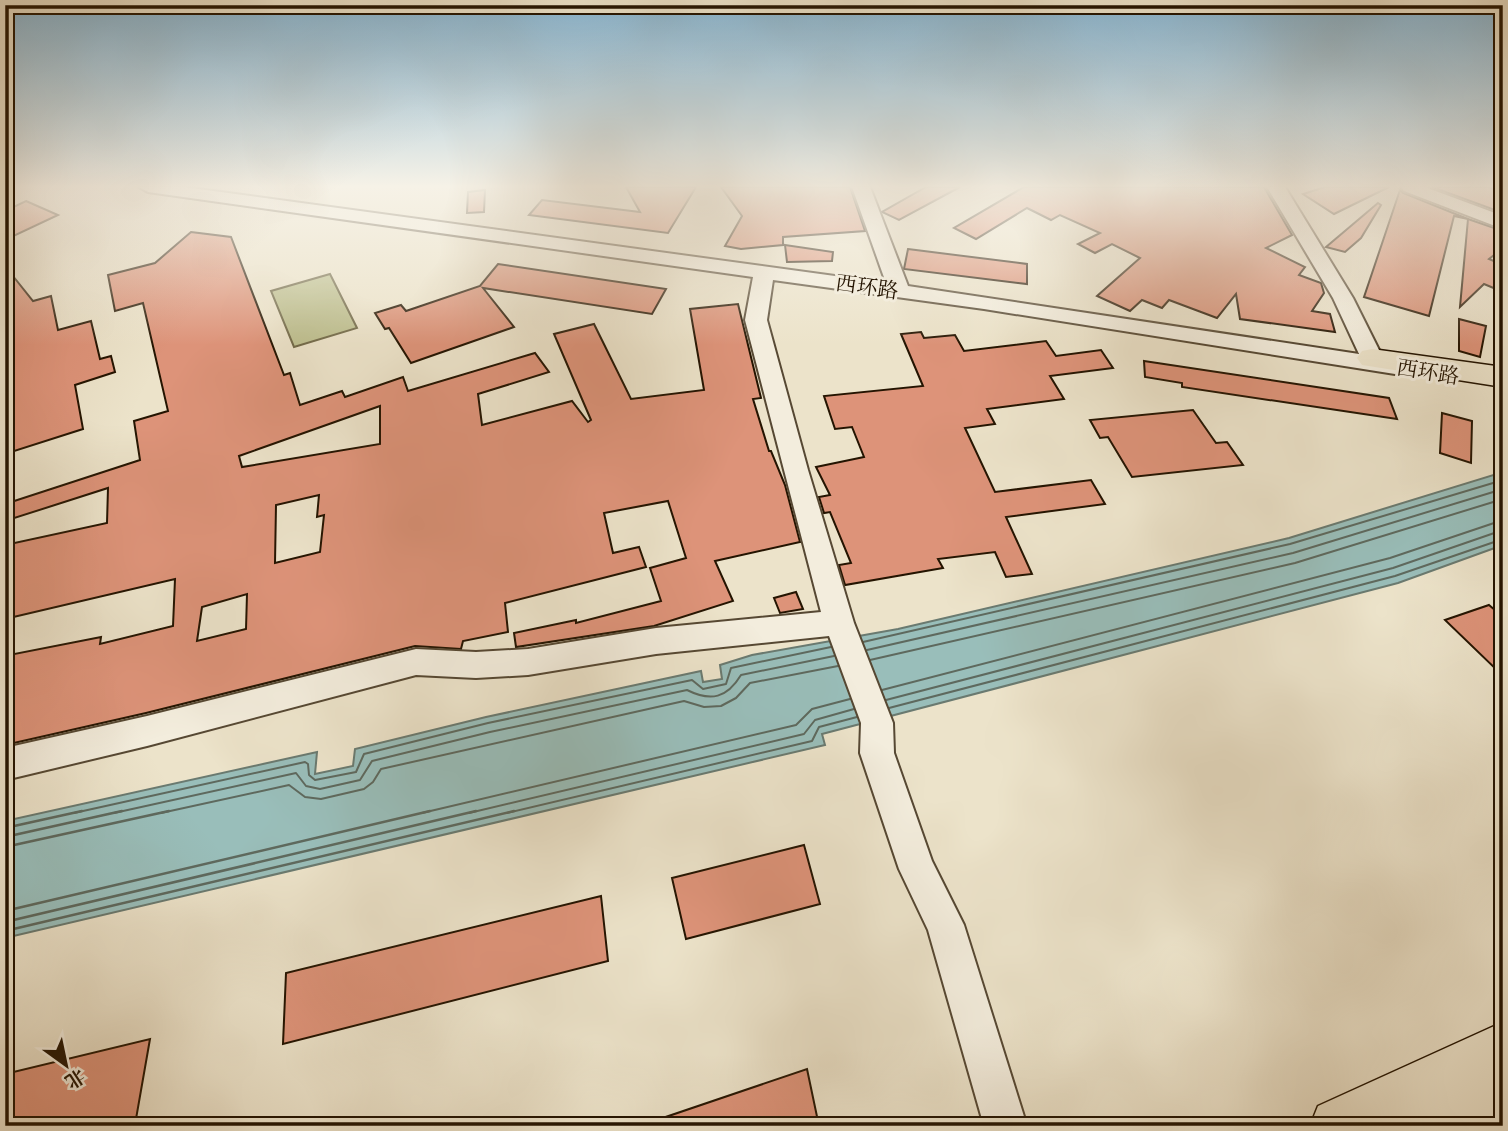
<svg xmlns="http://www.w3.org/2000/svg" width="1508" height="1131" viewBox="0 0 1508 1131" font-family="'IM FELL Great Primer','Noto Serif SC',serif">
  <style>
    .green { fill: #bfc191; stroke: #726a49; stroke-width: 2 }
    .water { fill: #99beba; stroke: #6a7a70; stroke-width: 2 }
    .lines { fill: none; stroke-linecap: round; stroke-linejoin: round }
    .shore-far1 { stroke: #5e695e; stroke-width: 2 }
    .shore { stroke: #5e695e; stroke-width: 2.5 }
    .building { fill: #dd9379; stroke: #241401; stroke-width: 2; fill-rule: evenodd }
    .minor-casing { stroke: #564833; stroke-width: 4 }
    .major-casing { stroke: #241401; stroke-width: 3 }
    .minor { fill: #f3eddd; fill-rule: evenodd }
    .major { fill: #ece3ca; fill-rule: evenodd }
    .labels { text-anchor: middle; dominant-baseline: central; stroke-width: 6; stroke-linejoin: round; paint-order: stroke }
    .far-street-label { font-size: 21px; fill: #241401; stroke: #f3eddd }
  </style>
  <rect width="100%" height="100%" fill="#ece3ca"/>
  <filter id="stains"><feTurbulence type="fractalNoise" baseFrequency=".00286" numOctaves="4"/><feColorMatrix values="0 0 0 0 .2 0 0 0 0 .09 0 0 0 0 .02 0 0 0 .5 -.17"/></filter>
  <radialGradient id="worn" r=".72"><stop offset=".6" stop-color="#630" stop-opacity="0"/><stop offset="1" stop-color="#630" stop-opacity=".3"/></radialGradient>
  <path class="green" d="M330,274L357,328L294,347L271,291Z"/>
  <path class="water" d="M1503,472V545L1398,583L822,734L825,745L5,938V821L317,752L315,774L353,766L355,749L486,717L701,671L703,682L722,679L720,665L752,655L898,629L1289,538Z"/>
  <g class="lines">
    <g class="shore-far1">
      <path d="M863,642L1290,544L1503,480"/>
      <path d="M867,650L1293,553L1503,489"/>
      <path d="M870,660L1295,563L1503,499"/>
      <path d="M882,690L1390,558L1503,520"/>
      <path d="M886,700L1393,568L1503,530"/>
      <path d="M889,708L1395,576L1503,539"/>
      <path d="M74,813L305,762L308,764L309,775L315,780L356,772L364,754L488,723L692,680L703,689L726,684L731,668L831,647"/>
      <path d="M114,813L296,773L306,786L320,789L360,780L372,761L490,732L687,690C711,702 727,698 741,675L834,656"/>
      <path d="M161,813L289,785L305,797L321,799L364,789L373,782L381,769L684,701L704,707L721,706L736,698L750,683L838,666"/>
      <path d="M422,813L796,725L812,709L850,699"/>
      <path d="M469,813L804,734L815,720L854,709"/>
      <path d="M507,813L812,741L819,727L857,717"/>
    </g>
    <g class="shore">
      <path d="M5,828L82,811"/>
      <path d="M5,837L122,811"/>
      <path d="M5,847L169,811"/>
      <path d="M5,911L430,811"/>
      <path d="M5,922L476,811"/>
      <path d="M5,931L514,811"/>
    </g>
  </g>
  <g class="building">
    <path d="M626,187H696L668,233L529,215L542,200L640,212Z"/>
    <path d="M721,187H850L865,231L783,237V245L741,249L725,246L742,216Z"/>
    <path d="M926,187H960L899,220L882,212Z"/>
    <path d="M1024,187H1264L1292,235L1266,248L1305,267L1299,275L1321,283L1324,293L1312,311L1330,314L1335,332L1240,319L1236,294L1217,318L1169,300L1162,308L1142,300L1130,311L1097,296L1140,258L1112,244L1095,253L1078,244L1100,233L1060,215L1051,220L1027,208L976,239L954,228Z"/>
    <path d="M1325,187H1389L1334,214L1303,194Z"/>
    <path d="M1432,187H1489L1503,193V213Z"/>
    <path d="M485,190L484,212L467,213L468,192Z"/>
    <path d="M1400,190L1403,193L1468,219L1454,216L1429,316L1364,297Z"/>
    <path d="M26,201L58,215L5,240V211Z"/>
    <path d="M1378,203L1381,205L1361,238L1345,252L1326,247Z"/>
    <path d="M1468,219L1503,231V248L1489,259L1503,265V292L1484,284L1460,307Z"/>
    <path d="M191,232L231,237L284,375L290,373L300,405L342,391L345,397L403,377L408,391L535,353L549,372L478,394L482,425L572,401L588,422L591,420L554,334L594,324L631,399L704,390L690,309L738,304L761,398L753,399L769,451H771L785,485L800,542L715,561L733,601L654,626L516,647L514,633L576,620V623L661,601L650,568L686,558L668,501L604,513L613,553L639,547L646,567L505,603L508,632L463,641L461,649L415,646L146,713L5,745V681L14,654L101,637L100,644L173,626L175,579L5,619V545L107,523L108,488L5,521V504L140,460L134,421L168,411L143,303L115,311L108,275L155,263ZM380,406V444L242,467L239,456ZM319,495L317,517L324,515L320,552L275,563L276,505ZM247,594L246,629L197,641L202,607Z"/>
    <path d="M785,245L833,252L832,261L787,262Z"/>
    <path d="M908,249L1027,264V284L904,269Z"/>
    <path d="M498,264L666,289L652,314L483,288L514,327L411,363L389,328L385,329L375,313L401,305L406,311L480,286Z"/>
    <path d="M5,266L33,301L51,296L58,330L91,321L100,359L111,356L115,372L75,385L83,429L5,454Z"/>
    <path d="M1459,319L1486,326L1480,357L1459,351Z"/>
    <path d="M921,332L924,338L955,335L964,351L1046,341L1056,356L1101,350L1113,368L1050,376L1064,399L987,409L995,424L965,428L995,492L1091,480L1105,504L1006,517L1032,574L1006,577L995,552L938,559L943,568L845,585L839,565L851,563L830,512L824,513L819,497L830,495L816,467L864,457L852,427L835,429L824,396L923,386L901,334Z"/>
    <path d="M1144,361L1389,398L1397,419L1182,387V383L1145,377Z"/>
    <path d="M1193,410L1216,443L1227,442L1243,465L1132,477L1108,437L1100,438L1090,420Z"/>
    <path d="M1442,413L1472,421L1471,463L1440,453Z"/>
    <path d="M796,592L803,609L780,613L774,598Z"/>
    <path d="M1489,605L1503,617V676L1445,620Z"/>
    <path d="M804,845L820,904L686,939L672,878Z"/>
    <path d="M601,896L608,961L283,1044L286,973Z"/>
    <path d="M150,1039L136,1119L108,1126H5V1074Z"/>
    <path d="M807,1069L819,1126H649L648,1123Z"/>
  </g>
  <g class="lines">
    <g class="minor-casing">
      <g id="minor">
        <path d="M139,187H184L886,283L852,187H870L908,286L1359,354L1333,298L1267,187H1285L1353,298L1383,358L1403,362L1406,367L1403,372L1395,374L984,309L773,280L767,320L808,470L854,623L893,723L894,753L932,861L964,925L1027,1126H984L928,930L899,869L860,753L861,723L829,636L656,654L528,675L476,678L416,675L147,746L5,780V748L147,716L416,649L476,652L528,649L656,628L821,612L745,320L753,277L148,192Z"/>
        <path d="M1401,187H1425L1503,216V229L1404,191Z"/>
      </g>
    </g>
    <g class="major-casing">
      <g id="major">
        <path d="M1372,349L1503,367V387L1362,365L1357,358L1362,351Z"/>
        <path d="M1503,1022V1125L1416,1126L1420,1117L1400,1126H1310L1318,1106Z"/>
      </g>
    </g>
    <use href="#minor" class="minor"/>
    <use href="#major" class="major"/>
  </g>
  <linearGradient id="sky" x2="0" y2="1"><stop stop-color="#88b8d6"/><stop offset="0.54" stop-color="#f6f2e7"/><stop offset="1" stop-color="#f6f2e7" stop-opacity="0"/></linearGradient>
  <rect width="1508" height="345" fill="url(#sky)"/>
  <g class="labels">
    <g class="far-street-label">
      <text transform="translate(867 287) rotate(8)">西环路</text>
      <text transform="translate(1428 372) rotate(9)">西环路</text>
    </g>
  </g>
  <rect width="1508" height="1131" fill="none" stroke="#ece3ca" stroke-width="28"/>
  <rect x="7" y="7" width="1494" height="1117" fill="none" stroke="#241401" stroke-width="3.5"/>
  <rect x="14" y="14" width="1480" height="1103" fill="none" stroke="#241401" stroke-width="2"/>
  <g transform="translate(66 1065) rotate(147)" stroke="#f3eddd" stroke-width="5" paint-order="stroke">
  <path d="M0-5L12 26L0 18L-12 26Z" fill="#241401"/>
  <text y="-10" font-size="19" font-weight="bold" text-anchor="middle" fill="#241401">北</text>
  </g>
  <rect width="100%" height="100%" filter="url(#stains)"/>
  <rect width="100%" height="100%" fill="url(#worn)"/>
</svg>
